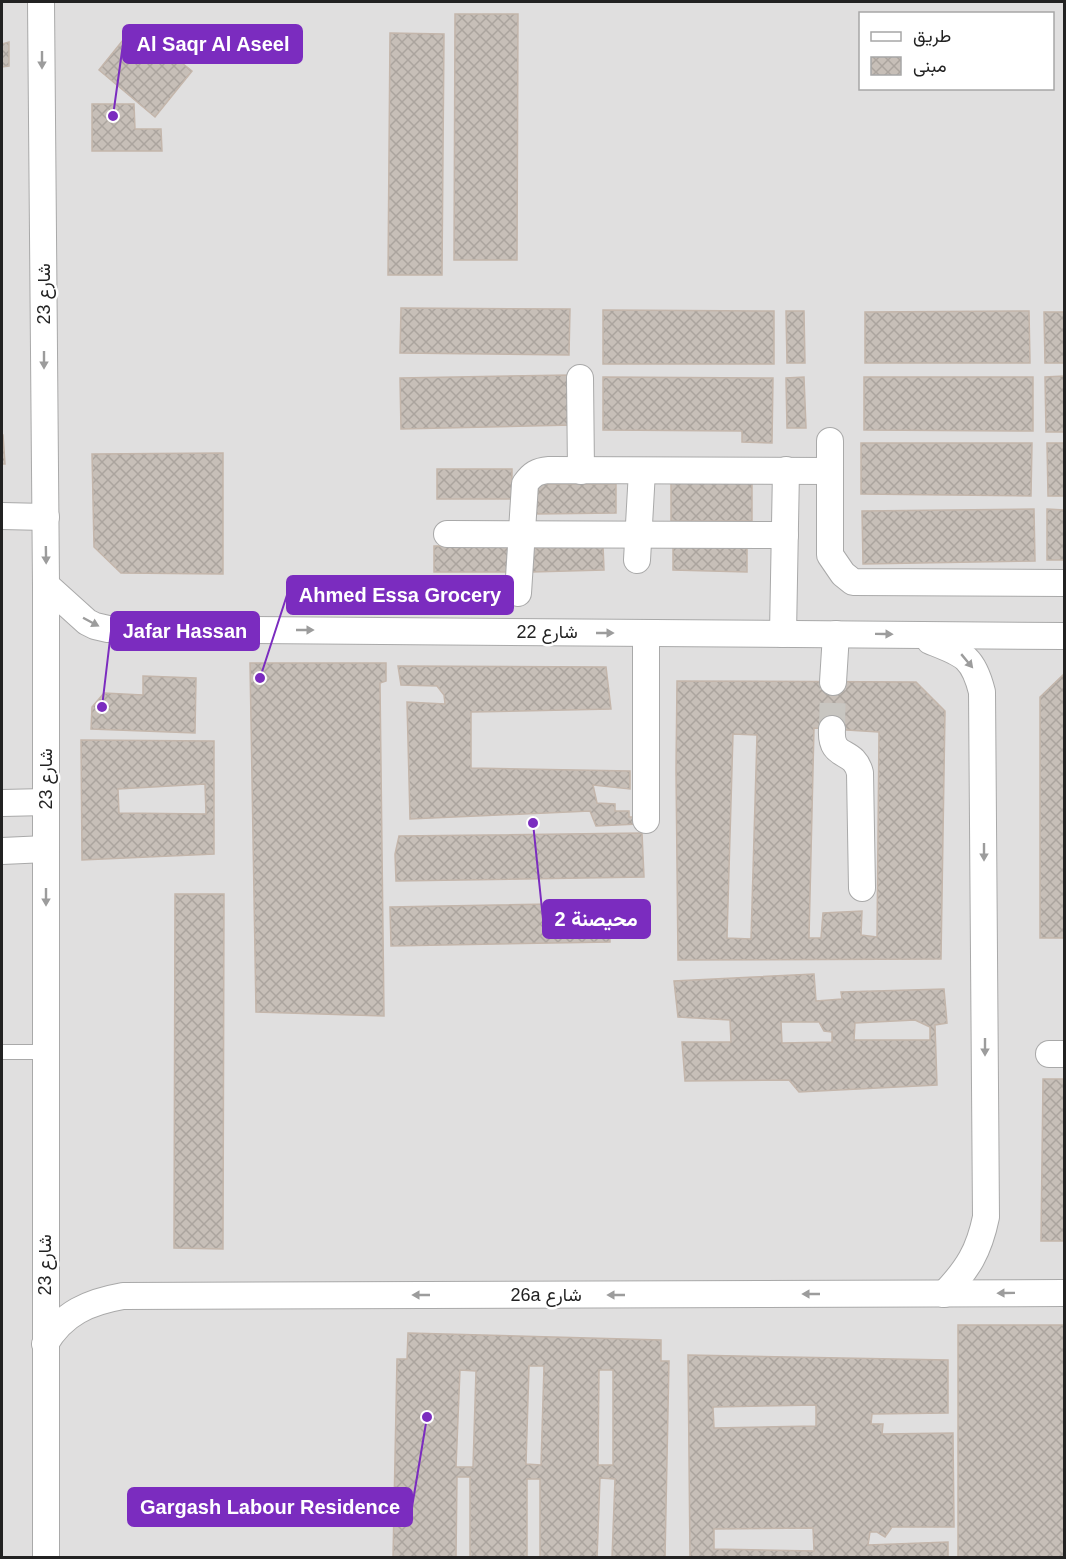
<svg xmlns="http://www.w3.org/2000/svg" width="1066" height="1559" viewBox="0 0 1066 1559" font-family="Arial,Vazirmatn,sans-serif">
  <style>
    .residential { fill: #e0dfdf; fill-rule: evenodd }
    .building { fill: url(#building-cross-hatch); stroke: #c4b6ab; stroke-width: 1.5; fill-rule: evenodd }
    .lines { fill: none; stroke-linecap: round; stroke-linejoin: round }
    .minor-tunnel { stroke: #c8c6c1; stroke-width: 26; stroke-dasharray: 26 13; stroke-linecap: butt }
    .service-casing { stroke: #a9a9a9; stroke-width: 16 }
    .minor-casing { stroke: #a9a9a9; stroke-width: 28 }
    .service { stroke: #fff; stroke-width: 14 }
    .minor { stroke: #fff; stroke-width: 26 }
    .oneway { fill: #9c9c9c }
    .labels { text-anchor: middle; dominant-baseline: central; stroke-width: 5; stroke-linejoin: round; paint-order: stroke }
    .street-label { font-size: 18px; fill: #222; stroke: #fff }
    .leader { fill: none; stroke: #7b2cbf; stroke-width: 2 }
    .callout-dot { fill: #7b2cbf; stroke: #fff; stroke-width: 2 }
    .callout { fill: #7b2cbf; stroke: #7b2cbf; stroke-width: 2 }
    .callout-label { font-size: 20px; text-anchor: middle; font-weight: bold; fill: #fff }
  </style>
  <defs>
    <pattern id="building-cross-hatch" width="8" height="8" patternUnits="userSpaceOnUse" patternTransform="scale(1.5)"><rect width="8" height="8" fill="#c7bfb8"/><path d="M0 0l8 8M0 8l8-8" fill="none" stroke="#aba49e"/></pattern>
  </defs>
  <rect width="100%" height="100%" fill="#f2efe9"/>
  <path class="residential" d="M2,2H1064V1557H2ZM860,14H1052V88H860Z"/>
  <g class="building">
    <path d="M455,14H518L517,260H454Z"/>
    <path d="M135,25L192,71L155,117L99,70Z"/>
    <path d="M390,33L444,34L442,275H388Z"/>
    <path d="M9,42V66L2,67V44Z"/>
    <path d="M92,104H134L135,129H161L162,151H92Z"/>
    <path d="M401,308L570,309L569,355L400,353Z"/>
    <path d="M603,310L774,311V364H603Z"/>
    <path d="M786,311H804L805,363H787Z"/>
    <path d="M1029,311L1030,363H865V312Z"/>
    <path d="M1044,312H1064V363H1045Z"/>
    <path d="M571,375L572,425L401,429L400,378Z"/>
    <path d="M1064,376V432H1046L1045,377Z"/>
    <path d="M603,377L773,378L772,443L742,442V431L603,430Z"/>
    <path d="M804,377L806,428H787L786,378Z"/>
    <path d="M864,377H1033V431L864,430Z"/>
    <path d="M2,435H3L5,464H2Z"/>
    <path d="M861,443H1032L1031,496L861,494Z"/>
    <path d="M1047,443H1064V496H1048Z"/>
    <path d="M223,453V574L121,573L94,547L92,454Z"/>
    <rect x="437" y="469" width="75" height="30"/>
    <rect x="671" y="479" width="81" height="42"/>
    <path d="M534,484H616V513L535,514Z"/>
    <path d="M1034,509L1035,561L863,564L862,511Z"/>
    <path d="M1047,509L1064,510V560H1047Z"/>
    <path d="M673,544L747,545V572L673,570Z"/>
    <path d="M603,545L604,570L532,572L531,548Z"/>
    <rect x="434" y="546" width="74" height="26"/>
    <path d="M250,663H386V681L380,683L384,1016L256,1012Z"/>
    <path d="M398,666L606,667L611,709L471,712V768L630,771V789L593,785L597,803L615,804V811H629V817H638V824L596,826L590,811L410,819L407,702L445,704L444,695L437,686L401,685Z"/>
    <path d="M1064,674V938H1040V697Z"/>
    <path d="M143,676L196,678L195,733L91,729L92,707L104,693L143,695Z"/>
    <path d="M677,681L916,682L945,711L941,959L678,960L676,770ZM814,728L879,732L877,937L861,935L862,911L823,913L821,938H809ZM733,734L757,735L751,939L727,938Z"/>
    <path d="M81,740L214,741V854L82,860ZM205,784L206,814L119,813L118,789Z"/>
    <path d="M642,833L644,877L396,881L395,854L399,836Z"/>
    <path d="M175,894H224L223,1249L174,1248Z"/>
    <path d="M609,903L610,942L391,946L390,907Z"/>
    <path d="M814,974L816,1001L842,999L841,992L944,989L947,1023L935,1025L937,1085L799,1092L789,1080L685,1081L682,1042H731L730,1020L678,1017L674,981ZM915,1020L930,1027V1040H854L855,1023ZM781,1022H819L824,1031L832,1032V1042L782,1043Z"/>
    <path d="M1043,1079H1064V1241H1041Z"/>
    <rect x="958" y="1325" width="106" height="233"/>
    <path d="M408,1333L661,1340V1361H669L665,1558H612L615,1479L600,1478L597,1558H540V1479H527V1558H470V1477H457L456,1558H393L397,1359H407ZM529,1366H544L541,1465L526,1464ZM460,1370L476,1371L473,1467H456ZM599,1370H613V1465H598Z"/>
    <path d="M688,1355L948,1360V1413L872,1414L871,1424H883L882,1434L953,1433L954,1527H892L885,1537L877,1532H870L868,1545L948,1542V1558H690ZM816,1405V1426L714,1428L713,1407ZM813,1528L814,1551L714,1549V1529Z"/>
  </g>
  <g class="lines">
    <path class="minor-tunnel" d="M832,729L833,682"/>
    <g class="service-casing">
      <path id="service" d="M2,1052H46"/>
    </g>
    <g class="minor-casing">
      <g id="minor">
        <path d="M41,2L46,585V1558"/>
        <path d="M580,378L581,471"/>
        <path d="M830,441V555L843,574L853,582L1064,583"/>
        <path d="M2,516L46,517"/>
        <path d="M447,534L785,535"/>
        <path d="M637,560L642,471"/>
        <path d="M46,585L87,622L95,626L108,629L1064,636"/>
        <path d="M518,593L525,484C532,474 537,471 549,470L830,471"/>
        <path d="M783,634L786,470"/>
        <path d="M930,641C963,654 973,656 982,692L986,1217C979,1251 968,1269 944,1294"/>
        <path d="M833,682L836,634"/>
        <path d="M832,729C830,761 854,747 860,773L862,888"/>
        <path d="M2,803L46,802"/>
        <path d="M646,820V633"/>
        <path d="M2,851L46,849"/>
        <path d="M1049,1054H1064"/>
        <path d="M45,1344C63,1313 89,1302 123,1296L1064,1293"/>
      </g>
    </g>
    <use href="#service" class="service"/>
    <use href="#minor" class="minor"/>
  </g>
  <defs><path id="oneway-solid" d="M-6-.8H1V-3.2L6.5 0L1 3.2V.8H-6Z" transform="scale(1.5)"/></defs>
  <g class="oneway">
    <use href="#oneway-solid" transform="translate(42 60) rotate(90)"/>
    <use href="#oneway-solid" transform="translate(44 360) rotate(90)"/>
    <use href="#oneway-solid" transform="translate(46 555) rotate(89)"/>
    <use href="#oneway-solid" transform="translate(91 622) rotate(28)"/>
    <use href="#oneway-solid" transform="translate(305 630)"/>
    <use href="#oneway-solid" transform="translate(605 633)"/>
    <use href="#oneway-solid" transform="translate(884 634) rotate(1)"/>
    <use href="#oneway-solid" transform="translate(967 661) rotate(50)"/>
    <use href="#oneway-solid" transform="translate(984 852) rotate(90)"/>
    <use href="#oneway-solid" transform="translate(46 897) rotate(90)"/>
    <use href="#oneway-solid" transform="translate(985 1047) rotate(90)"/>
    <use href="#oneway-solid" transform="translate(1006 1293) rotate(179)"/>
    <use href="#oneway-solid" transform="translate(811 1294) rotate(180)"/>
    <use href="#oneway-solid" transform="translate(421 1295) rotate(180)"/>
    <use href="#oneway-solid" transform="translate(616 1295) rotate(180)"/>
  </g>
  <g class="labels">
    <g class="street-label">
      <text transform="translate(44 294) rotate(-90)">شارع 23</text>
      <text x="547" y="632">شارع 22</text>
      <text transform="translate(46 779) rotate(-90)">شارع 23</text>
      <text transform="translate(45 1265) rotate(-90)">شارع 23</text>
      <text x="546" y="1295">26a شارع</text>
    </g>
  </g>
  <path class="leader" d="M113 116L123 44M260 678L287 595M102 707L111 631M533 823L543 919M427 1417L412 1507"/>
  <g class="callout-dot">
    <circle cx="113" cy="116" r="6"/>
    <circle cx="260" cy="678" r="6"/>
    <circle cx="102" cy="707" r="6"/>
    <circle cx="533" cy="823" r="6"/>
    <circle cx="427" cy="1417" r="6"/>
  </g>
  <g class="callout">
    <rect x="123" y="25" width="179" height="38" rx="6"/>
    <rect x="287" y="576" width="226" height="38" rx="6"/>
    <rect x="111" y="612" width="148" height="38" rx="6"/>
    <rect x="543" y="900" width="107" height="38" rx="6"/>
    <rect x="128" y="1488" width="284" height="38" rx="6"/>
  </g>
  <g class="callout-label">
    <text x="213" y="51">Al Saqr Al Aseel</text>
    <text x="400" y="602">Ahmed Essa Grocery</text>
    <text x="185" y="638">Jafar Hassan</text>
    <text x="596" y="926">محيصنة 2</text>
    <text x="270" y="1514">Gargash Labour Residence</text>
  </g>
  <rect width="1066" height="1559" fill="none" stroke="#222222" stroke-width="6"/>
  <rect x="859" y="12" width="195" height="78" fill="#ffffff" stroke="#a7a7a7" stroke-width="1.5"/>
  <rect x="871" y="32" width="30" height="9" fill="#ffffff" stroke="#a7a7a7" stroke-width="1.5"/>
  <text x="913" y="42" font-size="18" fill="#222222">طريق</text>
  <rect x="871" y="57" width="30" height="18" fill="url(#building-cross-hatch)" stroke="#a7a7a7" stroke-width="1.5"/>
  <text x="913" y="72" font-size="18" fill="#222222">مبنى</text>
</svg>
